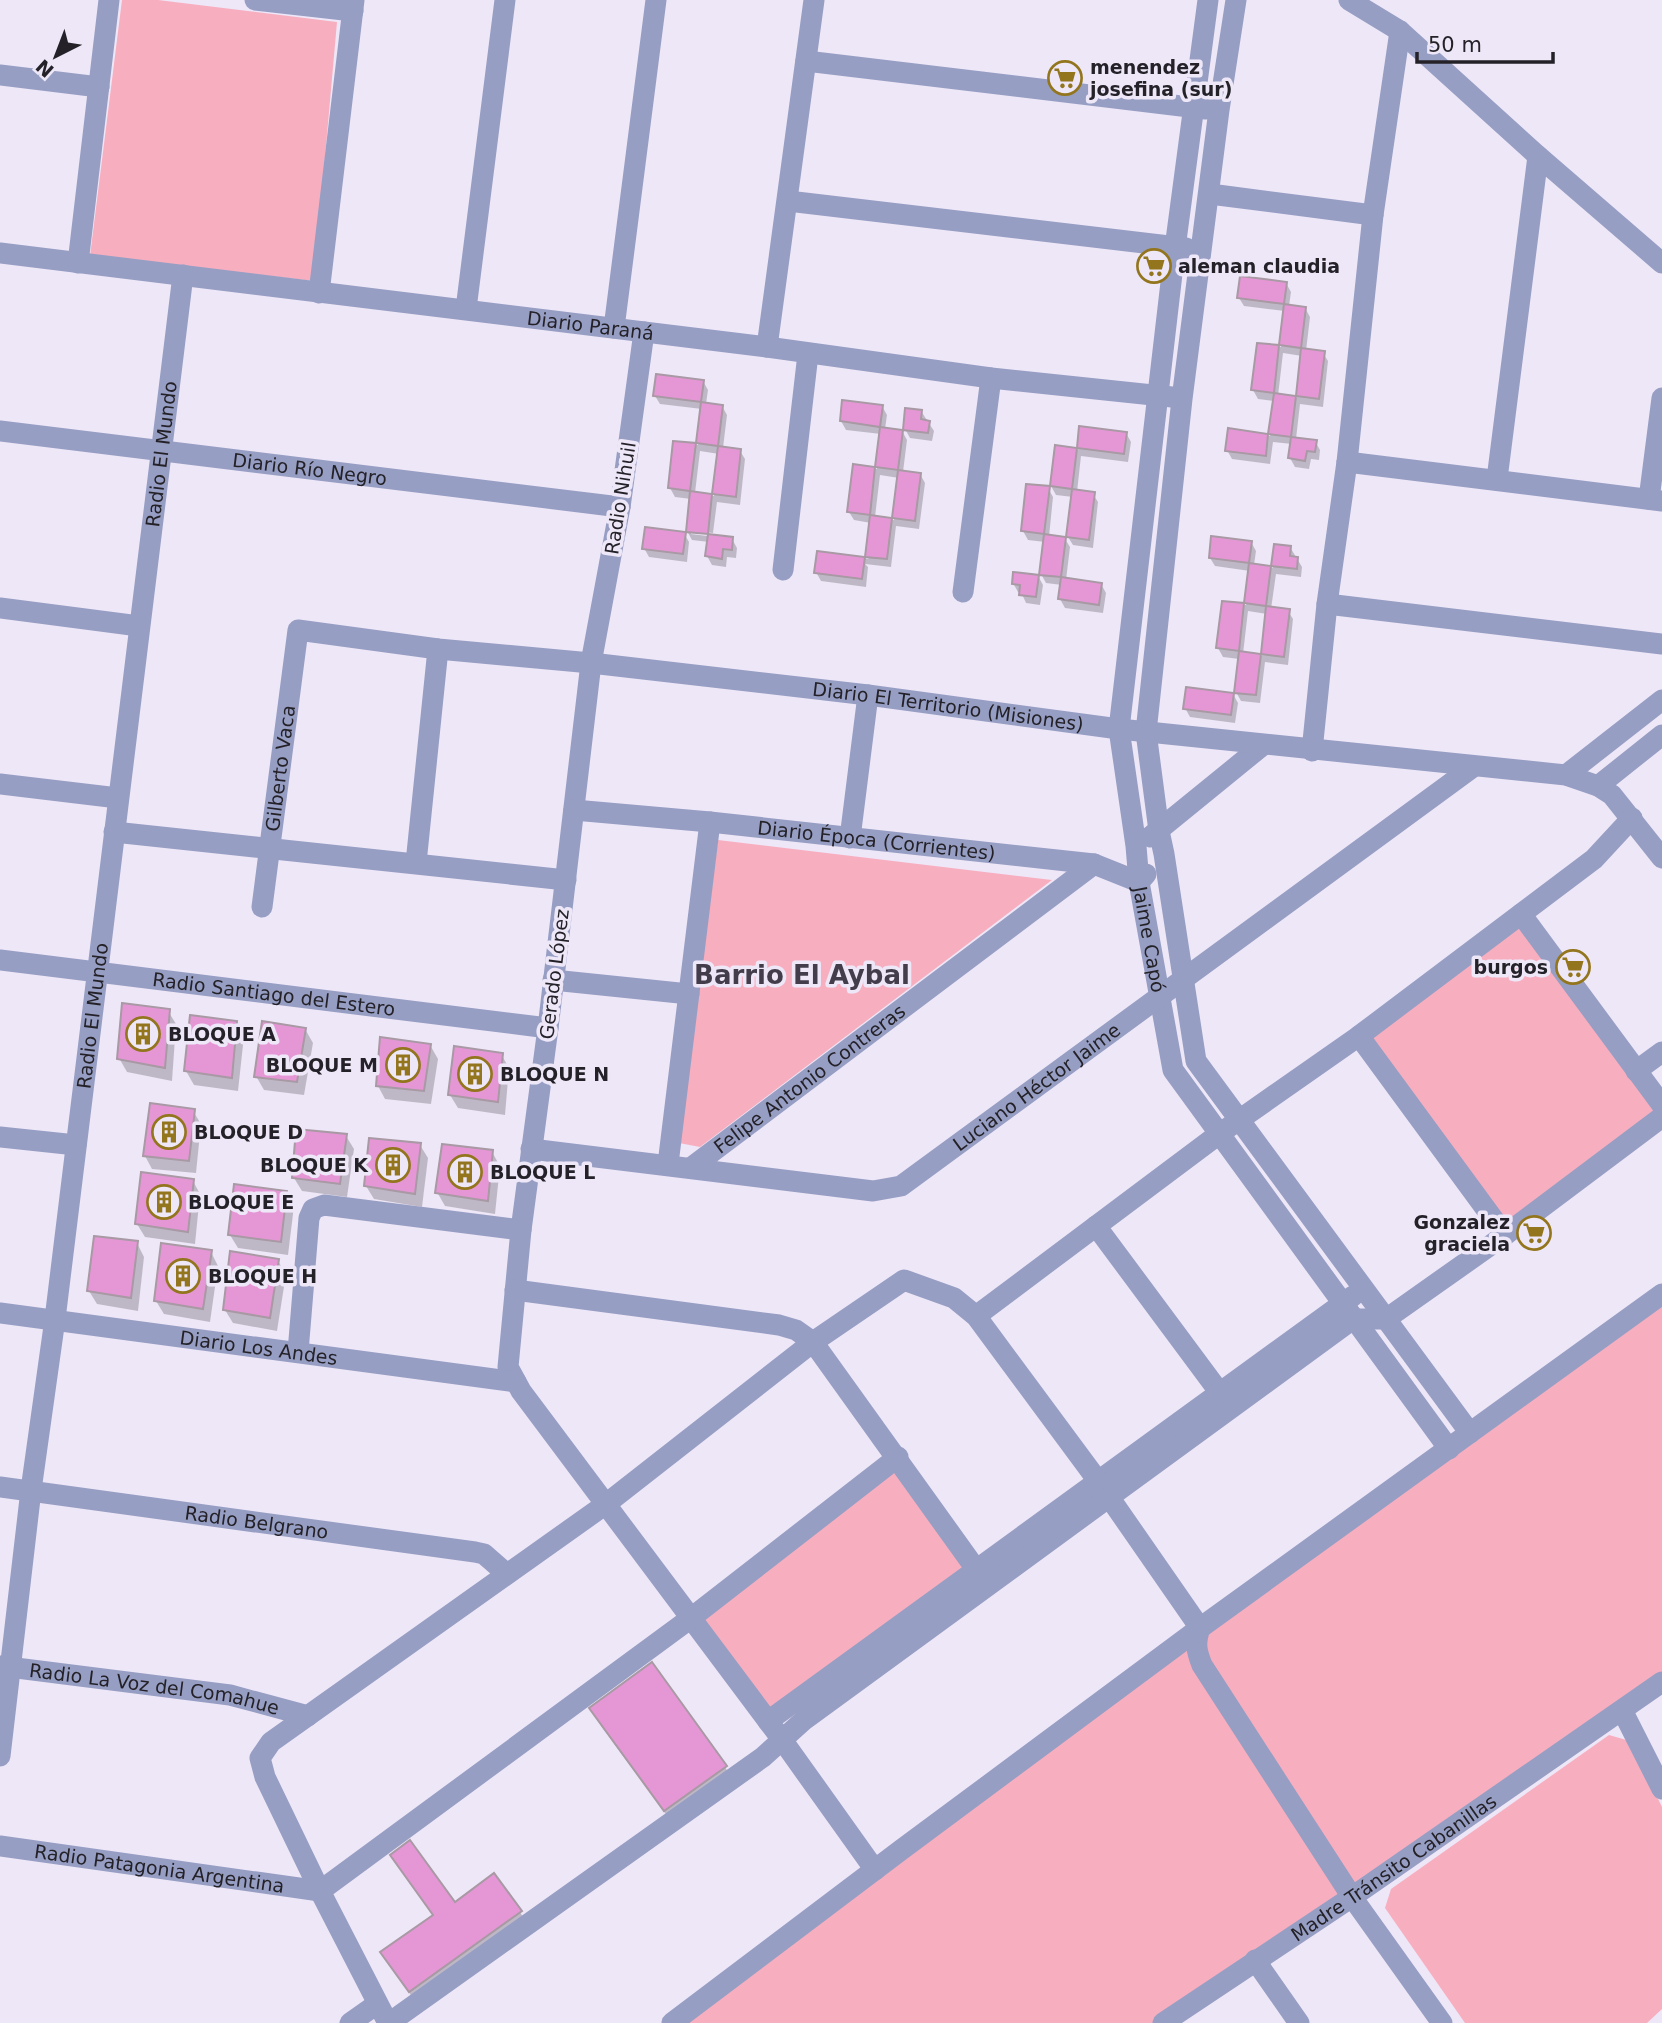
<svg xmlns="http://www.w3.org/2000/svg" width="1662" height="2023" viewBox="0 0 1662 2023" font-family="'DejaVu Sans',sans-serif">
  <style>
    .green { fill: #f7afc0 }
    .shadow { fill: #0003; fill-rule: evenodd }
    .building { fill: #e597d5; stroke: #a899a4; stroke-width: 2 }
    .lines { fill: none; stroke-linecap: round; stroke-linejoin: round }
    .minor { stroke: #979ec3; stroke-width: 21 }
    .labels { text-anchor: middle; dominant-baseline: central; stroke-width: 7; stroke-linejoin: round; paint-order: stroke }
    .poi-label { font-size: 19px; font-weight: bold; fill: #242228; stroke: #eee7f8; text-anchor: start }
    .street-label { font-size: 19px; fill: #242228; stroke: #eee7f8 }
    .district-label { font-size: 26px; font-weight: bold; fill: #433d4b; stroke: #eee7f8 }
  </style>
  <rect width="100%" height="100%" fill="#eee7f8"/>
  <g class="green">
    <path d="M122,0H158L337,22L314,281L90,256Z"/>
    <path d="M718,840L1052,880L700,1147L679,1143Z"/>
    <path d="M1520,916L1662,1106L1505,1234L1360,1036Z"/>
    <path d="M1662,1295V1679L1157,2023H673Z"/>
    <path d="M898,1458L976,1569L769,1720L686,1612Z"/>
    <path d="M1609,1735L1630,1741L1662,1807V2009L1647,2023H1465L1385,1908L1391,1889Z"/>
  </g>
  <g class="shadow">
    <path d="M1286,283L1291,292L1289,306L1305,308L1310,317L1306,351L1323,353L1328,361L1323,407L1300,404L1296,439L1315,441L1320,450L1319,460L1311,459L1309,469L1295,467L1290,458L1292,444L1273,442L1270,464L1232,459L1227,450L1230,430L1270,436L1274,401L1258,399L1253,390L1258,345L1281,347L1285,311L1244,306L1239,298ZM1283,353L1302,356L1297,398L1278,396Z"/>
    <path d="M703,381L708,390L706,404L722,406L727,415L723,448L740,451L745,459L740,505L717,502L713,533L691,531V534L732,539L737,548L736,558L727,557L726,567L712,565L707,556L709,542L692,540L687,531L691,499L675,497L670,488L675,442L698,445L702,409L660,404L655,396ZM700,451L719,454L714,496L695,493Z"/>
    <path d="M882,406L887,415L885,429L902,431L907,440L903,472L920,474L925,483L919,529L896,526L891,567L865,564L868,567L866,587L821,581L816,572L819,553L869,559L866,556L871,523L854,520L849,512L854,466L877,469L881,434L846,430L841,421ZM880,475L899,478L894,520L875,517Z"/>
    <path d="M921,411L934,431L932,441L910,438L905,429Z"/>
    <path d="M1081,427L1126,433L1131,442L1128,462L1081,456L1077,492L1093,494L1098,502L1093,548L1073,545L1068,537L1073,497L1056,495L1051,486L1056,447L1078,450Z"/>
    <path d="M1048,488L1053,497L1049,537L1065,539L1070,547L1066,580L1101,584L1106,593L1103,613L1065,608L1060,599L1062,585L1046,583L1041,574L1045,542L1028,540L1023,531Z"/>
    <path d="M684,533L689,542L687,562L649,557L644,548Z"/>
    <path d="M1251,542L1256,551L1254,565L1273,568L1275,546L1290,547L1302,567L1301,577L1276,574L1271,609L1288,611L1293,619L1288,665L1265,662L1260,703L1241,701L1236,692L1239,659L1223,657L1218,648L1223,602L1246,605L1250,571L1215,566L1210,558ZM1248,611L1267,614L1262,656L1243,654Z"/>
    <path d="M1038,576L1043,585L1040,605L1026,603L1021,592H1018L1013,583Z"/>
    <path d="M1233,694L1238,703L1235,723L1190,717L1185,708Z"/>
    <path d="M168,1011L176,1024L172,1081L127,1072L119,1058Z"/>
    <path d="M236,1023L244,1036L238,1091L194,1085L186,1071Z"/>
    <path d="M305,1029L313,1043L304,1095L264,1090L256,1076Z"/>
    <path d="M430,1045L438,1059L431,1104L385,1099L378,1086Z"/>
    <path d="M501,1054L509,1068L505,1115L458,1108L450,1095Z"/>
    <path d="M193,1111L201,1124L196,1173L152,1169L145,1156Z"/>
    <path d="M346,1136L354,1149L347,1197L302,1191L294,1178Z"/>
    <path d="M420,1145L428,1158L422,1207L374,1199L366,1186Z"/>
    <path d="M492,1152L500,1166L495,1214L445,1206L437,1192Z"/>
    <path d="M193,1181L200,1194L195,1244L145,1237L137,1224Z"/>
    <path d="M286,1193L294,1206L288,1255L238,1248L230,1235Z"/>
    <path d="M137,1243L144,1257L138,1311L97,1304L89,1291Z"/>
    <path d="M211,1252L218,1266L210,1322L164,1314L156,1301Z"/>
    <path d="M278,1261L286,1274L277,1331L233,1323L225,1310Z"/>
    <path d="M591,1709L725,1767L736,1785L676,1828L602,1727Z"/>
    <path d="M392,1856L455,1904L520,1912L531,1930L421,2010L382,1953L433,1916Z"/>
  </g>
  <g class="building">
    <path d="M1240,276L1287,282L1284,304L1237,298Z"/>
    <path d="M1284,304L1306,307L1301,348L1279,345Z"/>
    <path d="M1257,343L1279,345L1274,393L1251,390Z"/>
    <path d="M1301,348L1325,351L1319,399L1296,396Z"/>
    <path d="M656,374L704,380L701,402L653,396Z"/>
    <path d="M1274,393L1296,396L1291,437L1268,434Z"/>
    <path d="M842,400L883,405L880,427L840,421Z"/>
    <path d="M701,402L723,405L718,446L696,443Z"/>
    <path d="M905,408L922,410L921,419L930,421L928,433L903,430Z"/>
    <path d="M1079,426L1127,432L1124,454L1077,448Z"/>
    <path d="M880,427L903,430L898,470L875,467Z"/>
    <path d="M1228,428L1268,434L1266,456L1225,451Z"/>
    <path d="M1291,437L1317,440L1315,452L1307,451L1305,461L1288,458Z"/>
    <path d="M673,441L696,443L690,491L668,488Z"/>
    <path d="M1055,445L1077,448L1072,489L1050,486Z"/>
    <path d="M718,446L741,449L736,497L712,494Z"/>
    <path d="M853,464L875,467L870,515L847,512Z"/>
    <path d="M898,470L921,473L915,521L892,518Z"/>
    <path d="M1026,484L1050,486L1044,534L1021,531Z"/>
    <path d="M1072,489L1095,492L1089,540L1066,537Z"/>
    <path d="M690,491L712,494L708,534L686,532Z"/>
    <path d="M870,515L892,518L887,559L865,557Z"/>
    <path d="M645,527L686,532L683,554L642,549Z"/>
    <path d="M708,534L733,537L732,550L723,549L722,559L705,556Z"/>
    <path d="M1044,534L1066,537L1061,577L1039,575Z"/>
    <path d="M1211,536L1252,541L1249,563L1209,558Z"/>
    <path d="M1274,544L1291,546L1290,556L1298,557L1297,569L1271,566Z"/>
    <path d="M817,551L865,557L862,579L814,573Z"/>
    <path d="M1249,563L1271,566L1266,606L1244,603Z"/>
    <path d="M1013,572L1039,575L1036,597L1019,595L1020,585L1012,584Z"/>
    <path d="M1061,577L1102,583L1099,605L1058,599Z"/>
    <path d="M1222,601L1244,603L1239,651L1216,648Z"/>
    <path d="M1266,606L1290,609L1284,657L1261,654Z"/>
    <path d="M1239,651L1261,654L1256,695L1234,693Z"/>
    <path d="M1186,687L1234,693L1231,715L1183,709Z"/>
    <path d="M122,1003L170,1009L165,1068L117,1059Z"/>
    <path d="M190,1015L237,1021L232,1078L184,1071Z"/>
    <path d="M262,1021L306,1028L297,1082L254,1077Z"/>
    <path d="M380,1037L431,1044L424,1091L376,1086Z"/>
    <path d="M454,1046L503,1053L498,1102L448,1095Z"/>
    <path d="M150,1103L195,1109L189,1161L143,1156Z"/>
    <path d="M296,1129L347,1134L340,1184L292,1178Z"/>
    <path d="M369,1138L421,1143L415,1194L364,1186Z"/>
    <path d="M442,1144L493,1150L488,1201L435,1193Z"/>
    <path d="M141,1172L194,1179L188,1232L135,1224Z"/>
    <path d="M234,1184L287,1191L281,1242L228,1235Z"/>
    <path d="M94,1236L138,1241L131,1298L87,1291Z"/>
    <path d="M161,1243L212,1250L203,1309L154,1301Z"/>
    <path d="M230,1251L279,1259L270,1318L223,1310Z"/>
    <path d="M652,1662L727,1766L664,1811L589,1708Z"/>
    <path d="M410,1840L455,1902L494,1873L522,1911L409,1992L380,1952L433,1915L390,1855Z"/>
  </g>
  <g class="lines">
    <g class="minor">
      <path d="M255,0L353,11"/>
      <path id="s1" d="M1208,0L1175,248L1119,729L1136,846L1139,882L1173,1070L1449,1449"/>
      <path d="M1236,0L1219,110L1182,399L1146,732L1159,831L1164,854L1196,1061L1470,1433"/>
      <path d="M1349,0L1400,31L1538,156L1662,263"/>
      <path d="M806,61L1206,109"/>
      <path d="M0,75L99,87"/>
      <path d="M1210,194L1373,215"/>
      <path d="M788,201L1186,248"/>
      <path id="s2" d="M0,253L767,347L991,378L1172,397"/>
      <path d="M78,263L109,0"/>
      <path d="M319,293L354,0"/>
      <path d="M466,309L505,0"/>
      <path d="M614,328L656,0"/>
      <path d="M644,332L620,507L591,663L548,1028L521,1230L508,1367L521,1391L783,1741L875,1870"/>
      <path d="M767,347L814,0"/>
      <path id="s3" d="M0,431L620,507"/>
      <path d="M1347,462L1662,501"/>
      <path d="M1497,479L1538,156"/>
      <path d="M1649,499L1662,398"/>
      <path d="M783,570L808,354"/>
      <path d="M963,592L991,378"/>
      <path d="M1327,604L1662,644"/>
      <path d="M0,608L139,626"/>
      <path d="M1312,751L1327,604L1347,462L1373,215L1400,31"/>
      <path d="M1566,775L1662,700"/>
      <path d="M0,784L118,798"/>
      <path d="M1598,786L1662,735"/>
      <path id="s4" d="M574,810L710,822L1094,864L1139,882L1146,874"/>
      <path d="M114,832L566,880"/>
      <path d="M1150,837L1263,745"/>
      <path d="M850,838L868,695"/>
      <path d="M416,863L438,649"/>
      <path id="s5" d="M262,907L298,630L438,649L591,663L868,695L1119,729L1566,775L1598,786L1612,795L1662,858"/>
      <path d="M1521,914L1662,1105"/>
      <path id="s6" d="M0,960L548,1028"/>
      <path d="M553,980L689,994"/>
      <path d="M1359,1036L1505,1235"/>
      <path d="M1636,1071L1662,1052"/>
      <path d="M0,1137L76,1145"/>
      <path id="s7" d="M531,1149L873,1191L901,1186L1473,767"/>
      <path d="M668,1164L710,822"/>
      <path id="s8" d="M692,1167L1094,864"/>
      <path d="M1096,1226L1220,1393"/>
      <path d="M515,1290L779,1325L796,1330L813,1342L983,1579"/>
      <path id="s9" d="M0,1313L516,1382"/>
      <path d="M976,1316L1219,1134L1359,1036L1521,914L1594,859L1632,818"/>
      <path d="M298,1352L309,1218L313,1209L324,1205L521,1230"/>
      <path id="s10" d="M0,1487L475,1552L484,1554L507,1574"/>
      <path id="s11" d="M0,1666L230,1695L308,1716"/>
      <path d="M1622,1710L1662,1789"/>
      <path d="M768,1721L1353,1296"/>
      <path id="s12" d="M0,1756L31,1490L55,1319L183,275"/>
      <path id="s13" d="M0,1846L320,1891L691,1618L898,1457"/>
      <path d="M1255,1960L1299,2023"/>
      <path d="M350,2023L377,2004"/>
      <path d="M388,2023L320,1891L265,1777L260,1758L271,1742L606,1504L813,1342L904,1280L954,1298L976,1316L1098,1481L1200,1628C1195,1643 1196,1650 1202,1665L1352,1897L1442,2023"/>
      <path d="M389,2023L763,1757L804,1720L1353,1319H1386L1505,1235L1662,1117"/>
      <path d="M672,2023L901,1850L1200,1628L1662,1294"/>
      <path id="s14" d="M1163,2023L1352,1897L1662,1682"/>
    </g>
  </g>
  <defs>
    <g id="supermarket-ring" transform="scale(1.75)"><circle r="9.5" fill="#eee7f8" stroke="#92751c" stroke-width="1.5"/><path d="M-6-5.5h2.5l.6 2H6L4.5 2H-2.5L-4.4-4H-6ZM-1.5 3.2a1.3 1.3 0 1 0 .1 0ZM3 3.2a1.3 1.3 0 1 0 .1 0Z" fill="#92751c"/></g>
    <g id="building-ring" transform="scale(1.75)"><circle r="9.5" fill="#eee7f8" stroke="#92751c" stroke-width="1.5"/><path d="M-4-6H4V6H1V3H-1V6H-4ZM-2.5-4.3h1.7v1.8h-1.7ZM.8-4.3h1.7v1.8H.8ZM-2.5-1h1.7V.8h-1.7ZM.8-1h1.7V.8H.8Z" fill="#92751c"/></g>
  </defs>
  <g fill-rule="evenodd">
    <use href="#supermarket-ring" x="1065" y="78"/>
    <use href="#supermarket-ring" x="1154" y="266"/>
    <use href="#supermarket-ring" x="1573" y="967"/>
    <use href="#building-ring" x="143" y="1034"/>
    <use href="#building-ring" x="403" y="1065"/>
    <use href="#building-ring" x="475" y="1074"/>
    <use href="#building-ring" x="169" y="1132"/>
    <use href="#building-ring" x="393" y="1165"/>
    <use href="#building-ring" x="465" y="1172"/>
    <use href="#building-ring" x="164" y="1202"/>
    <use href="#supermarket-ring" x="1534" y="1233"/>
    <use href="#building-ring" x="183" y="1276"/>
  </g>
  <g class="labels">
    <g class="poi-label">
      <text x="1090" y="67">menendez<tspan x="1090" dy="22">josefina (sur)</tspan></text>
      <text x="1178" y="266">aleman claudia</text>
      <text x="1548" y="967" text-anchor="end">burgos</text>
      <text x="168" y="1034">BLOQUE A</text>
      <text x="378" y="1065" text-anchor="end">BLOQUE M</text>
      <text x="500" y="1074">BLOQUE N</text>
      <text x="194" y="1132">BLOQUE D</text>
      <text x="368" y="1165" text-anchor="end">BLOQUE K</text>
      <text x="490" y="1172">BLOQUE L</text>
      <text x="188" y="1202">BLOQUE E</text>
      <text x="1510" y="1222" text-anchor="end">Gonzalez<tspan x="1510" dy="22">graciela</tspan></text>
      <text x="208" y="1276">BLOQUE H</text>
    </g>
    <g class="street-label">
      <text stroke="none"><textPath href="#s2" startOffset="595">Diario Paraná</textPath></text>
      <text stroke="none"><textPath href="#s12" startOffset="1312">Radio El Mundo</textPath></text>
      <text stroke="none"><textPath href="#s3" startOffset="312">Diario Río Negro</textPath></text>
      <text transform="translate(620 498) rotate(-81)">Radio Nihuil</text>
      <text stroke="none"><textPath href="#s5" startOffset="934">Diario El Territorio (Misiones)</textPath></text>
      <text stroke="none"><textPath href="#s5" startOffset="140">Gilberto Vaca</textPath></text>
      <text stroke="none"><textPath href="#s4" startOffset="304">Diario Época (Corrientes)</textPath></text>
      <text stroke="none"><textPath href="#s1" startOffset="947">Jaime Capó</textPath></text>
      <text transform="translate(554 974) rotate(-83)">Gerado López</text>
      <text stroke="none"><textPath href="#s6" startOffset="276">Radio Santiago del Estero</textPath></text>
      <text stroke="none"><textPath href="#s12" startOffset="746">Radio El Mundo</textPath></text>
      <text stroke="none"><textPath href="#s8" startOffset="147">Felipe Antonio Contreras</textPath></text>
      <text stroke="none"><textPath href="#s7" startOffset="541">Luciano Héctor Jaime</textPath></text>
      <text stroke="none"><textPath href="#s9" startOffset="261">Diario Los Andes</textPath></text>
      <text stroke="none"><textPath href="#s10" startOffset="259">Radio Belgrano</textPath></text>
      <text stroke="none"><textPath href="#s11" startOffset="156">Radio La Voz del Comahue</textPath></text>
      <text stroke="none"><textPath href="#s14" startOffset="278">Madre Tránsito Cabanillas</textPath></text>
      <text stroke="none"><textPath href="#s13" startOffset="161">Radio Patagonia Argentina</textPath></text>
    </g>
    <g class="district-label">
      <text x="802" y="975">Barrio El Aybal</text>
    </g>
  </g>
  <g transform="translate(56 56) rotate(222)" stroke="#eee7f8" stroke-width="5" paint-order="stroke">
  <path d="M0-5L12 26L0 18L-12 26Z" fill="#242228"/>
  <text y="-10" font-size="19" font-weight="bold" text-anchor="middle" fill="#242228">N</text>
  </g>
  <path d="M1417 52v10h136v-10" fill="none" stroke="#242228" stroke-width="3.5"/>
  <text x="1428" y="52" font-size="21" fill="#242228" stroke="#eee7f8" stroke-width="5" paint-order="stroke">50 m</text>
</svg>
